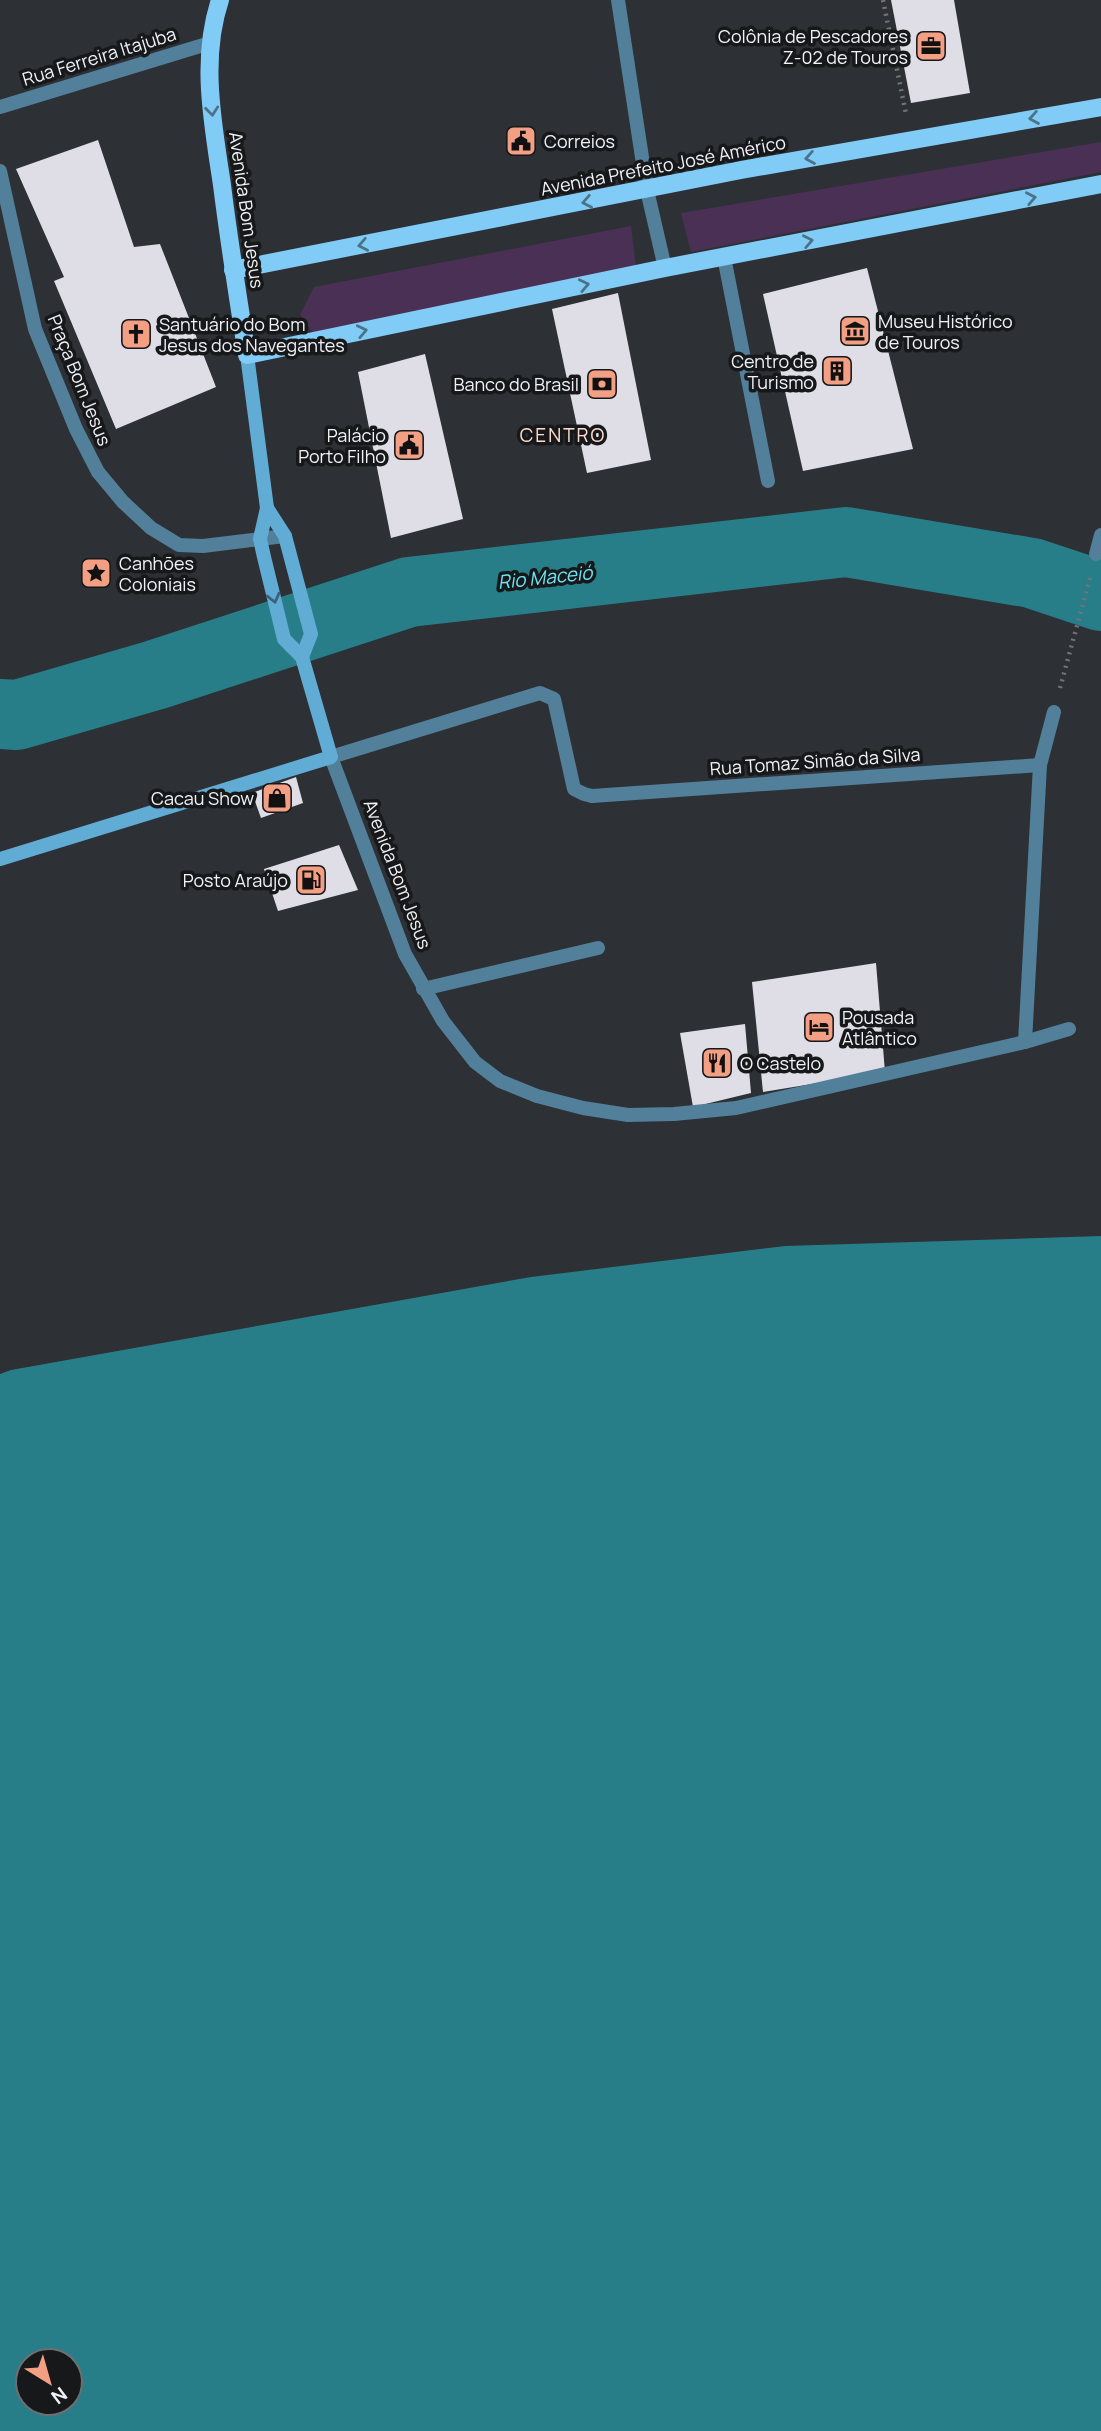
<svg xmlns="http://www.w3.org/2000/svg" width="1101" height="2431" viewBox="0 0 1101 2431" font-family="Manrope,sans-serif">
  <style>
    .green { fill: #4b3056 }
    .water { fill: #287e88; fill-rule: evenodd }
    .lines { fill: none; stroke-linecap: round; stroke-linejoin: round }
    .river { stroke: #287e88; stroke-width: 70 }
    .building { fill: #dfdee6 }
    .path { stroke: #717479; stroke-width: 4.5; stroke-dasharray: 2 5; stroke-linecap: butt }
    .service { stroke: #527f99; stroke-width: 14 }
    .minor { stroke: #527f99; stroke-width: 14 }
    .secondary { stroke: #61acd4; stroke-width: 14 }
    .primary { stroke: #81ccf6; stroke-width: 18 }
    .oneway { stroke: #4c7288 }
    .oneway2 { stroke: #3c6277 }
    .labels { text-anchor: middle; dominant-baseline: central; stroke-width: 7; stroke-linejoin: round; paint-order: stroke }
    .poi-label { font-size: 18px; fill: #f0f2f6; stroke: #17181a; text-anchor: end }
    .street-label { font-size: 18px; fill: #f0f2f6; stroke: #17181a }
    .neighbourhood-label { font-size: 19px; letter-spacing: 2px; fill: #fcdbd0; stroke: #17181a }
    .water-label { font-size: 19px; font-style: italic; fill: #6be5f5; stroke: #17181a }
  </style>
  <rect width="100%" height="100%" fill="#2d3035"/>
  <g class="green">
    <path d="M1101,142V172L691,252L681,213Z"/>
    <path d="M631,226L636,269L313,333L300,315L314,287Z"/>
  </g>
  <path class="water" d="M1101,1236V2431H0V1374L11,1370L531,1277L785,1246ZM28,2361H70V2403H28Z"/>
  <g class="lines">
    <path class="river" d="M0,714L17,715L155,675L409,592L846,542L1032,573L1101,596"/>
  </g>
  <g class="building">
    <path d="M891,0H954L970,93L911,103Z"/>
    <path d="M98,140L134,247L160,244L216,387L116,429L54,281L64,277L16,169Z"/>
    <path d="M867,268L913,449L803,471L763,294Z"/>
    <path d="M618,293L651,460L587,473L552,309Z"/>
    <path d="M425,354L463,519L391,538L358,372Z"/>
    <path d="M296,777L303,803L261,818L252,793Z"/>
    <path d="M339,845L358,890L278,911L264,869Z"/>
    <path d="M876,963L885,1072L763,1092L752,982Z"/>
    <path d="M745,1024L751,1093L693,1107L680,1033Z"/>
  </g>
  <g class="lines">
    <g class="path">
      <path d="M883,0L906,114"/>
      <path d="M1060,688L1090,578"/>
    </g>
    <g class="service">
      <path d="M724,257L768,481"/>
      <path d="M331,757L540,693L554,699L574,789L584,794L592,796"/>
      <path d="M423,989L598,948"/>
    </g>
    <g class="minor">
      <path d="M618,0L647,190L665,268"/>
      <path d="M0,107L210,43"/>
      <path d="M0,171L35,329L76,429L98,472L123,502L151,528L179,545L203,546L285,536"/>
      <path d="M1096,554L1101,535"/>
      <path d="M331,757L405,954L443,1021L475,1062L500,1081L537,1096L583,1108L628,1115L674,1114L736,1108L1025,1042L1069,1029"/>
      <path d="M592,796L1040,765"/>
      <path d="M1025,1042L1040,765L1054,712"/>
    </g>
    <g class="secondary">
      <path d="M267,508L285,536L311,634L302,657"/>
      <path d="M0,859L331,757L302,657L284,639L264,557L260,539L267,508L247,355"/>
    </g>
    <g class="primary">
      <path d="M220,0C200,60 213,124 222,185C229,242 238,298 247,355L665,268L1101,184"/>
      <path d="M233,270L741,170L1101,107"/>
    </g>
  </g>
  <defs><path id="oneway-chevron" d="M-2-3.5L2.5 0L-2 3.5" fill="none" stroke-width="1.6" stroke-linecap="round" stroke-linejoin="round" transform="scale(1.75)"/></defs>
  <g class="oneway">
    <use href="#oneway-chevron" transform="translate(212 111) rotate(84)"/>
    <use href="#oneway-chevron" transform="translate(1034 118) rotate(170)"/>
    <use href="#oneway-chevron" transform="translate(810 158) rotate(170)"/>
    <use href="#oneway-chevron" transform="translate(1031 198) rotate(-11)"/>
    <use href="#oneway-chevron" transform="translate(587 202) rotate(169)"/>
    <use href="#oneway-chevron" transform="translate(808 241) rotate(-11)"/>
    <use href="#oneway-chevron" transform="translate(363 245) rotate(169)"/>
    <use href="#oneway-chevron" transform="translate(584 285) rotate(-12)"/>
    <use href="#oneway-chevron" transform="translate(362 331) rotate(-12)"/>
  </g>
  <use class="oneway2" href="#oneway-chevron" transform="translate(274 598) rotate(76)"/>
  <defs>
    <g id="office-square" transform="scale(1.575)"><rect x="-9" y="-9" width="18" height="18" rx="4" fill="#f39f84" stroke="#17181a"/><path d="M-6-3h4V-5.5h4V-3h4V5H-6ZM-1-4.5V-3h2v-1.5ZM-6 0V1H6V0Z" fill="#111"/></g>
    <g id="civic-square" transform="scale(1.575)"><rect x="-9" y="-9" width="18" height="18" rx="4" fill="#f39f84" stroke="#17181a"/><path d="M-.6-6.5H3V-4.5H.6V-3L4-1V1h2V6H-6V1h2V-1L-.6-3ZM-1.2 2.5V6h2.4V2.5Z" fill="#111"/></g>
    <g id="museum-square" transform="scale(1.575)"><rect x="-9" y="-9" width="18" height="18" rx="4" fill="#f39f84" stroke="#17181a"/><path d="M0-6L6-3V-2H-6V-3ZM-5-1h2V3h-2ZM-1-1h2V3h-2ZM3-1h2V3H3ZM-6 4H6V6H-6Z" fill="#111"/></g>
    <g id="church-square" transform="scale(1.575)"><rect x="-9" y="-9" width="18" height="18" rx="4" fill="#f39f84" stroke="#17181a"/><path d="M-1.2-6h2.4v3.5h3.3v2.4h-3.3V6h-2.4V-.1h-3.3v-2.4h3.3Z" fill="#111"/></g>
    <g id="building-square" transform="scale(1.575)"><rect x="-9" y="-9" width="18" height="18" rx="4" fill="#f39f84" stroke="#17181a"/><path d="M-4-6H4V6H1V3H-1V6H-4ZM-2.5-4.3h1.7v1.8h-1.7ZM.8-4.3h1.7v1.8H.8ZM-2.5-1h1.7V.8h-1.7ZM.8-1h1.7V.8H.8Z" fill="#111"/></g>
    <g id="bank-square" transform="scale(1.575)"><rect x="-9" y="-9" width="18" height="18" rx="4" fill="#f39f84" stroke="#17181a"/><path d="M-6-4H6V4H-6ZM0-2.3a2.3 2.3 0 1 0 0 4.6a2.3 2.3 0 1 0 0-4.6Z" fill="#111"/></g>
    <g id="sight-square" transform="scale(1.575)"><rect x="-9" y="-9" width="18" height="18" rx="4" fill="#f39f84" stroke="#17181a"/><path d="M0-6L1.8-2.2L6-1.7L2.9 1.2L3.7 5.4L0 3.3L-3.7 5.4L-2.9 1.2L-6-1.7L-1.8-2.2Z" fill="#111"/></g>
    <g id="shop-square" transform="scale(1.575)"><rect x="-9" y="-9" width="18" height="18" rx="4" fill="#f39f84" stroke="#17181a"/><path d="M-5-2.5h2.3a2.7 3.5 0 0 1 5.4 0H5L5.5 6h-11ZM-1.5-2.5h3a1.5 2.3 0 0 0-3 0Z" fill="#111"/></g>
    <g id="fuel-square" transform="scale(1.575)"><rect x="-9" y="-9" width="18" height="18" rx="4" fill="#f39f84" stroke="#17181a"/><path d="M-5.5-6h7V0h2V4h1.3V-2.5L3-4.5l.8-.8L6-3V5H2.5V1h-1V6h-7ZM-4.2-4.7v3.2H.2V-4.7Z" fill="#111"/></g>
    <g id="hotel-square" transform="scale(1.575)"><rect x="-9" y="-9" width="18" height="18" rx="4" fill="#f39f84" stroke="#17181a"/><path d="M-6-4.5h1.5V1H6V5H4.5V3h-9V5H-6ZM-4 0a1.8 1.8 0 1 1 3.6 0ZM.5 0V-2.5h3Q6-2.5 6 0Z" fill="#111"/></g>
    <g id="restaurant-square" transform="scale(1.575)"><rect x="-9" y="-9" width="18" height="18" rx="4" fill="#f39f84" stroke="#17181a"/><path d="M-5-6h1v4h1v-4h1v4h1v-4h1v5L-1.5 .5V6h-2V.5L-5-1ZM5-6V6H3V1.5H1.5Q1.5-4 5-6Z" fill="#111"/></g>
  </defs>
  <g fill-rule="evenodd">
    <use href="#office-square" x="931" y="46"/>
    <use href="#civic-square" x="521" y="141"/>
    <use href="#museum-square" x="855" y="331"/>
    <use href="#church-square" x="136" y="334"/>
    <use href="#building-square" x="837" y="371"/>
    <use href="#bank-square" x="602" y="384"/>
    <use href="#civic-square" x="409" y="445"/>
    <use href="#sight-square" x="96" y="573"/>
    <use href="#shop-square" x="277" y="798"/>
    <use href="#fuel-square" x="311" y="880"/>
    <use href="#hotel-square" x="819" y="1027"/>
    <use href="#restaurant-square" x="717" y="1063"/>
  </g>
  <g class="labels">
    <g class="poi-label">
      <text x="908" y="36">Colônia de Pescadores<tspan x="908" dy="21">Z-02 de Touros</tspan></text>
      <text x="544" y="141" text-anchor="start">Correios</text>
      <text x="878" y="321" text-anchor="start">Museu Histórico<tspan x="878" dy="21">de Touros</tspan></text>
      <text x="159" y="324" text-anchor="start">Santuário do Bom<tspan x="159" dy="21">Jesus dos Navegantes</tspan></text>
      <text x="814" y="361">Centro de<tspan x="814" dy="21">Turismo</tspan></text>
      <text x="579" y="384">Banco do Brasil</text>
      <text x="386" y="435">Palácio<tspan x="386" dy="21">Porto Filho</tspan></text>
      <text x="119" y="563" text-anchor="start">Canhões<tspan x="119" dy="21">Coloniais</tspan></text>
      <text x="254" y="798">Cacau Show</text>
      <text x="288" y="880">Posto Araújo</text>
      <text x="842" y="1017" text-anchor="start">Pousada<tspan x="842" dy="21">Atlântico</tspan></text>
      <text x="740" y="1063" text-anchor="start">O Castelo</text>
    </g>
    <g class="street-label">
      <text transform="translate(99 56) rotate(-17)">Rua Ferreira Itajuba</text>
      <text transform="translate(663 165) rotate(-11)">Avenida Prefeito José Américo</text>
      <text transform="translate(247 210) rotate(82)">Avenida Bom Jesus</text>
      <text transform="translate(80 380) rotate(68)">Praça Bom Jesus</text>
      <text transform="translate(815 761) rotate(-4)">Rua Tomaz Simão da Silva</text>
      <text transform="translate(398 874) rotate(69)">Avenida Bom Jesus</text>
    </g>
    <g class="neighbourhood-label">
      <text x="563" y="435">CENTRO</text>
    </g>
    <g class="water-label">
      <text transform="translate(545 577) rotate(-6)">Rio Maceió</text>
    </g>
  </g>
  <g transform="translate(49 2382) rotate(143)"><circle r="33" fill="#17181a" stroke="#6e6f72" stroke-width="2"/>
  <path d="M0-5L12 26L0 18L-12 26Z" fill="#f39f84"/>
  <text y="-10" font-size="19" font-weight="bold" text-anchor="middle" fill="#f0f2f6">N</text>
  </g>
</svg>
